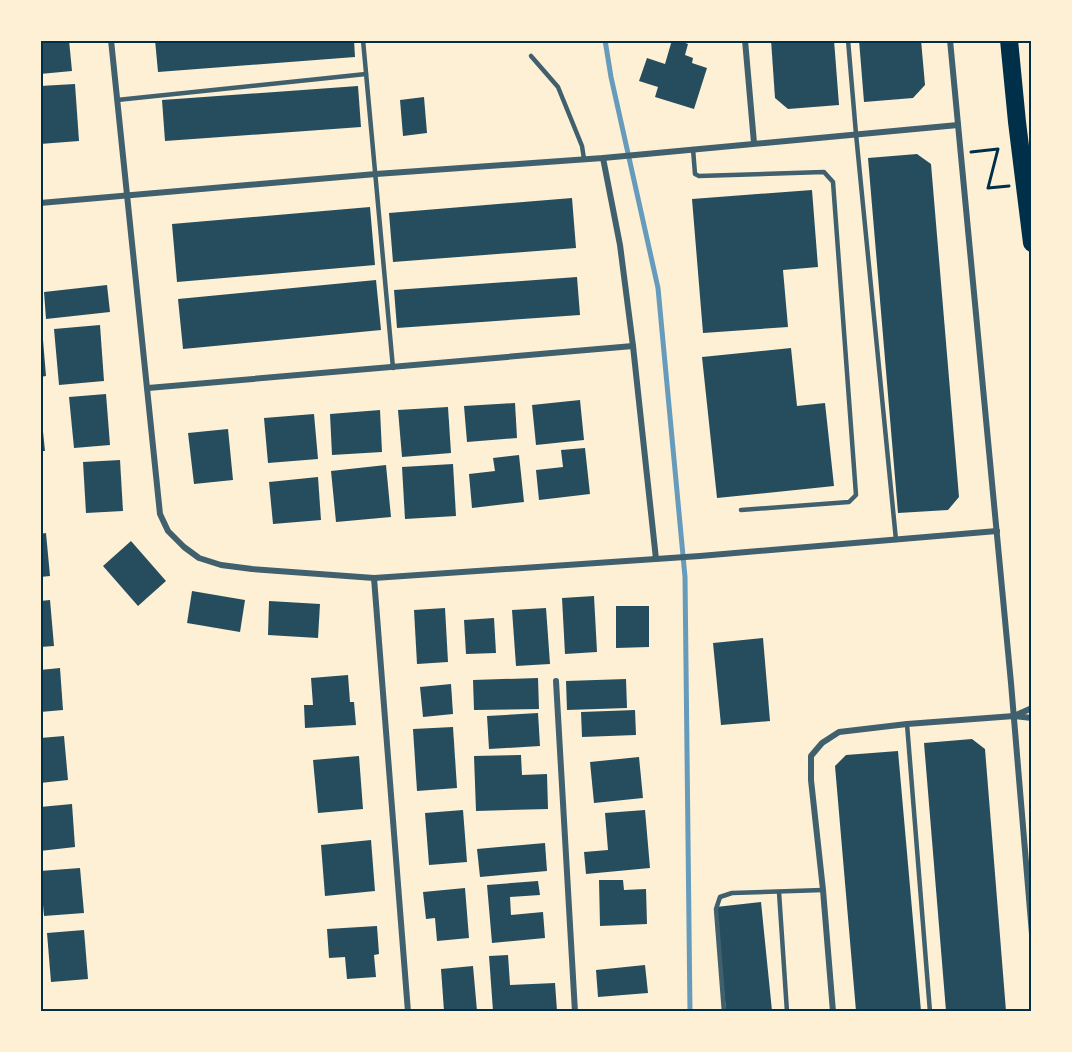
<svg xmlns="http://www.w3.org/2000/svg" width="1072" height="1052" viewBox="0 0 1072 1052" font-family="Lato,sans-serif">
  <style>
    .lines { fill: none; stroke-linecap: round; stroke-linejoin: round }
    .stream { stroke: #669bbc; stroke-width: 5 }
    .building { fill: #264d5e }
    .path { stroke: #003049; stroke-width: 3 }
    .service { stroke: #3f606c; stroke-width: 4.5 }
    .minor { stroke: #3f606c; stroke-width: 6 }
    .motorway { stroke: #003049; stroke-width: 18 }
    .neatline { fill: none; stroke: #003049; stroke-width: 2 }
  </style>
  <rect width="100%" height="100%" fill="#fdf0d5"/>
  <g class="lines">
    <path class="stream" d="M605,40L611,77L658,288L685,577L690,1012"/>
  </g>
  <g class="building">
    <path d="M40,40H69L72,71L40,74Z"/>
    <path d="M155,40H354L355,57L158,72Z"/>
    <path d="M672,40H677L688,44L685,55L693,58L692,63L707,68L694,109L655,97L658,87L639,81L647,58L665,64Z"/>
    <path d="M771,40H834L839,105L788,109L775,98Z"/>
    <path d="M859,40H921L925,85L913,98L864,102Z"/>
    <path d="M75,84L79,141L40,144V86Z"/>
    <path d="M358,86L361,127L165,141L162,100Z"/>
    <path d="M424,97L427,133L403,136L400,100Z"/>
    <path d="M917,154L931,164L959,497L948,510L898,513L868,158Z"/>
    <path d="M812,190L818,267L783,270L788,327L703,333L692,199Z"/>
    <path d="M572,198L576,248L393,262L389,213Z"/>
    <path d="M370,207L375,265L177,282L172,224Z"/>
    <path d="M577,277L580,315L397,328L394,290Z"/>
    <path d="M376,280L381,330L183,349L178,299Z"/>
    <path d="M107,285L110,312L46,319L44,292Z"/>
    <path d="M100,325L104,381L59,385L54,329Z"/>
    <path d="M40,328H42L46,376L40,377Z"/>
    <path d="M791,348L797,406L825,403L834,486L717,498L702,357Z"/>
    <path d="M106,394L110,445L74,448L69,397Z"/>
    <path d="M580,400L584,440L536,445L532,405Z"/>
    <path d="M515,403L517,438L467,442L464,406Z"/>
    <path d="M448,407L451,453L402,457L398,410Z"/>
    <path d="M380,410L382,452L332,455L330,414Z"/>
    <path d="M314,414L318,459L268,463L264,418Z"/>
    <path d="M40,422H42L45,451H40Z"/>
    <path d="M228,429L233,480L194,484L188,433Z"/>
    <path d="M585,448L590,494L539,500L536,470L563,467L561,450Z"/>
    <path d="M519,455L524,502L472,508L469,474L495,471L493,458Z"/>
    <path d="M120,460L123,511L86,513L83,462Z"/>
    <path d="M453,464L456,516L405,519L402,467Z"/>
    <path d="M386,465L391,517L336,522L331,471Z"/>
    <path d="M318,477L321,520L273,524L269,482Z"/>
    <path d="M46,533L50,576L40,577V534Z"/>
    <path d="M131,541L166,581L138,606L103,566Z"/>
    <path d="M192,591L245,600L240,632L187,623Z"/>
    <path d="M594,596L597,652L565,654L562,598Z"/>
    <path d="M50,600L54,646L40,647V601Z"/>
    <path d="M269,601L320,604L318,638L268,635Z"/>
    <path d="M616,606H649V647L616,648Z"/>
    <path d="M445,608L448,662L417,664L414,610Z"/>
    <path d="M546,608L550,664L516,666L512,610Z"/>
    <path d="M494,618L496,653L466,654L464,620Z"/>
    <path d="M763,638L770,721L721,725L713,643Z"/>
    <path d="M60,668L63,710L40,712V670Z"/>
    <path d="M348,675L350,702H354L356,725L305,728L304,705H313L311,678Z"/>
    <path d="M538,678L539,709L474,710L473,680Z"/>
    <path d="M626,679L627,708L567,710L566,681Z"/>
    <path d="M451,684L453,714L423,717L420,687Z"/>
    <path d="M635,710L636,735L582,737L581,712Z"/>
    <path d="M538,713L540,746L489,749L487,716Z"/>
    <path d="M453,727L457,788L417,791L413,729Z"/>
    <path d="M64,736L68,780L40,783V738Z"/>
    <path d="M972,739L985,749L1006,1011H946L924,743Z"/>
    <path d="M898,751L921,1011H856L835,766L846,755Z"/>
    <path d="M521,755L522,775L547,774L548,809L476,811L474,756Z"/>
    <path d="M359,756L363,809L318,813L313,760Z"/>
    <path d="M639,757L643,798L594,803L590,762Z"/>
    <path d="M72,804L75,847L40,851V807Z"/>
    <path d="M463,810L467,862L429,865L425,813Z"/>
    <path d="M645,810L650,868L586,874L584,852L608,850L605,813Z"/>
    <path d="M371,840L375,891L325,896L321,845Z"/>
    <path d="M545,843L547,871L480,877L477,849Z"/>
    <path d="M80,868L84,913L44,916L40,871Z"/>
    <path d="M599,880H623L624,890L646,889L647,924L600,926Z"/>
    <path d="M538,881L540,895L510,897L511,915L543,912L545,938L492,943L487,885Z"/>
    <path d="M465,888L469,938L437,941L435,918L426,919L423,892Z"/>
    <path d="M761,902L772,1011H726L716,907Z"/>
    <path d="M377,926L379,954L374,955L376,977L347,979L345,957L329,958L327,929Z"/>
    <path d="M84,930L88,979L51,982L47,933Z"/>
    <path d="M508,955L510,985L555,983L557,1011H493L489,956Z"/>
    <path d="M645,965L648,993L598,997L596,970Z"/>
    <path d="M473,966L477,1011H444L441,969Z"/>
  </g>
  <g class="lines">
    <path class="path" d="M971,152L998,149L988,188L1009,186"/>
    <g class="service">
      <path d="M363,40L393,368"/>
      <path d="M848,40L856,134L896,540"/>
      <path d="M531,56L558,87L582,146L584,159"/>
      <path d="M117,100L366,74"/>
      <path d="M693,149L695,174L699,176L824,172L833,182L856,495L849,502L741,510"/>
      <path d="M907,724L930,1012"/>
      <path d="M779,892L787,1012"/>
      <path d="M724,1012L716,909L720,897L732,893L823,890"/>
    </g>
    <g class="minor">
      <path d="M111,40L160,514L168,531L184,547L199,558L221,565L252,569L374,578L700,556L997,531"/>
      <path d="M745,40L754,143"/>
      <path d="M950,40L1011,683L1032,934"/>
      <path d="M603,158L620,245L633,346L656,559"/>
      <path d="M40,203L376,174L603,158L958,125"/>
      <path d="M148,388L633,346"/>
      <path d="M374,578L408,1012"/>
      <path d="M556,681L575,1012"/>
      <path d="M1014,716L1032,708"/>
      <path d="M833,1012L823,890L811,780V756L822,743L839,732L907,724L1014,716L1032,718"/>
    </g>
    <path class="motorway" d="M1009,40L1017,122L1032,243"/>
  </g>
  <rect width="1072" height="1052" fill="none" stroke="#fdf0d5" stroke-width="84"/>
  <rect x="42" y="42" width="988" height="968" class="neatline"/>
</svg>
